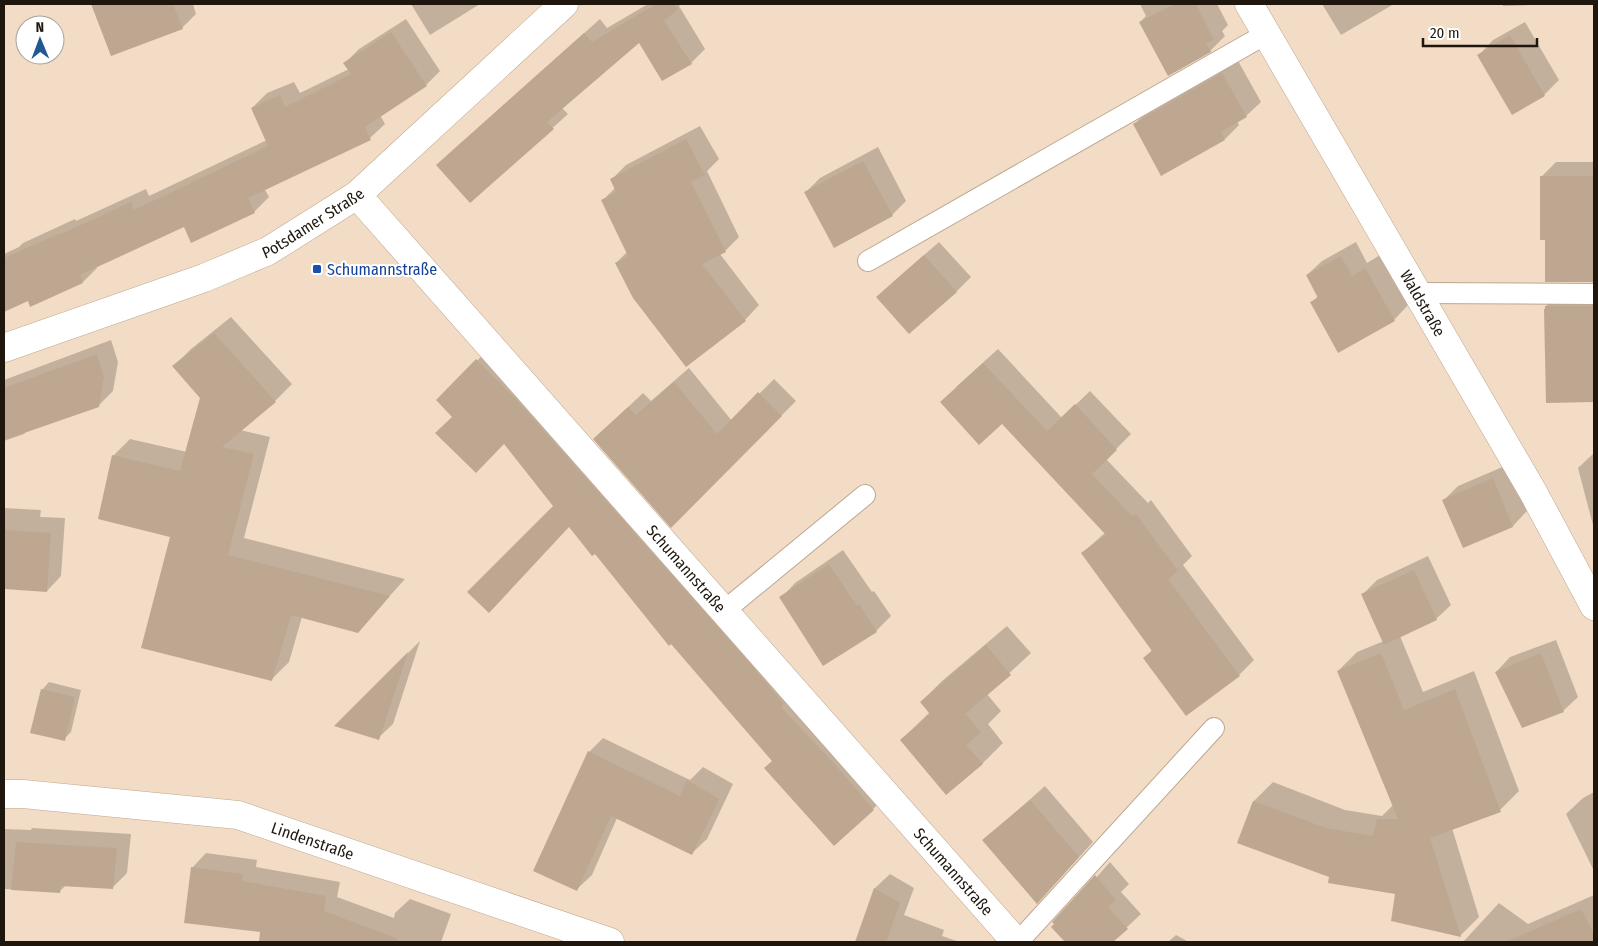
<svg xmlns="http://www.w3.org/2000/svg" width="1598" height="946" viewBox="0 0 1598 946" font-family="'Fira Sans Condensed',sans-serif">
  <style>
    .shadow { fill: #0003 }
    .building { fill: #bda791 }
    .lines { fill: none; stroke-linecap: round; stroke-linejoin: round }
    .service-casing { stroke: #bda791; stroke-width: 22 }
    .minor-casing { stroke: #bda791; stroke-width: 29 }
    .tertiary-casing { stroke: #bda791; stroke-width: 29 }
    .service { stroke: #fff; stroke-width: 20 }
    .minor { stroke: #fff; stroke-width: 28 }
    .tertiary { stroke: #fff; stroke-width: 28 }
    .transit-dot { fill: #1a4fb4; stroke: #fff; stroke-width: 2 }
    .labels { text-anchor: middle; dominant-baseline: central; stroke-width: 4; stroke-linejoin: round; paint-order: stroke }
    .street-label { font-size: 16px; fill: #1f170e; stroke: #fff }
    .transit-label { font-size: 16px; fill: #164399; stroke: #fff; text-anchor: start }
  </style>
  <rect width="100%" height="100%" fill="#f3dcc5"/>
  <g class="shadow">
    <path d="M92,4H193L196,14L182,28L112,55Z"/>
    <path d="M411,4H480L430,35Z"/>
    <path d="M648,4H681L679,6L705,49L691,63L639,41L562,108L568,114L471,202L452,151L600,19L607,28Z"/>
    <path d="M1140,4H1217L1228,25L1222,31L1225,36L1210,51L1140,22L1146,16Z"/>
    <path d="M1322,4H1394L1341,35Z"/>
    <path d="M1503,4H1562L1503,6Z"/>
    <path d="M406,19L440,71L426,85L380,115L385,124L370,138L264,188L269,197L254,212L184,226L96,266L97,268L83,282L28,299L4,311V254L19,247L23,243L75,219L76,221L146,189L149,196L267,140L252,108L267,93L294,82L300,93L349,69L345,63L359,49Z"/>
    <path d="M1525,22L1559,80L1544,95L1513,113L1479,55L1493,40Z"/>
    <path d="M1237,59L1261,102L1246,116L1237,121L1239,125L1225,139L1162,174L1135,124L1149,109Z"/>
    <path d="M700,126L719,159L707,171L739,237L725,251L720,254L759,305L745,320L616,263L627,252L602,201L615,188L611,180L626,165Z"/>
    <path d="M878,147L906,201L892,215L805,193L820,178Z"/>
    <path d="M1556,162H1594V281H1546V239L1541,177Z"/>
    <path d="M939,242L971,277L956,292L892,283Z"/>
    <path d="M1356,242L1367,263L1380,255L1408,305L1394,320L1312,302L1319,295L1307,275L1322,261Z"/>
    <path d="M1561,292H1594V401L1547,402L1546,306Z"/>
    <path d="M231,317L292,384L275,401L240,430L270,437L244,538L405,579L358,631L302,617L289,662L272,679L113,456L130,439L187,452L201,398L174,366L191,349Z"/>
    <path d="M111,340L118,362L113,391L98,406L28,430L24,434L4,441V380Z"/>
    <path d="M491,347L886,796L873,809L774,760L555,506L504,442L454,417L437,400Z"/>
    <path d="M998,349L1062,418L1090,391L1131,434L1106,459L1148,503L1151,500L1192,556L1183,565L1254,660L1239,675L1186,714L1144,658L1152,650L1082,553L1106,532L1002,423L956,387Z"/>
    <path d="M689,368L732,421L774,379L796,401L671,526L594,439L643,393L651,401Z"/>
    <path d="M1594,453V529L1578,468Z"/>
    <path d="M1507,465L1527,511L1513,526L1464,547L1444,500L1458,486Z"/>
    <path d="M4,508L41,510L40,517L65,518L61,576L47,591L4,588Z"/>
    <path d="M843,550L872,592L874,591L891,616L876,631L824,664L781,598L795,583Z"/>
    <path d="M1428,556L1451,605L1436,619L1400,636L1423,692L1474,671L1519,791L1500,810L1452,828L1479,917L1460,936L1396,893L1330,876L1239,842L1254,801L1273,782L1345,810L1382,816L1394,804L1338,671L1357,652L1384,641L1363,594L1377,580Z"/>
    <path d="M1007,626L1031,653L987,694L1001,711L988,724L1003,743L982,764L901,740L930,712L921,702L942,681Z"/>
    <path d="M1556,640L1578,697L1563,711L1496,672L1510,657Z"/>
    <path d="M420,641L393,724L378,738L336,725Z"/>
    <path d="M49,682L81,690L71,732L64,739L42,690Z"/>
    <path d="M603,738L690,780L703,767L733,784L707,839L692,853L617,818L592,875L577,889L589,752Z"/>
    <path d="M1045,786L1093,842L1051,888L984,840Z"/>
    <path d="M1594,792V871L1566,814L1583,798Z"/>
    <path d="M32,828L131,834L127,873L113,887L66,885L60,891L4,889V829L31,830Z"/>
    <path d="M206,853L257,860L256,867L340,882L337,897L394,918L395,913L410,899L451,914L441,942H260L262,931L192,868Z"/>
    <path d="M1110,862L1129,884L1121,892L1141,914L1111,942H1067L1053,927Z"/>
    <path d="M890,874L914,888L904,915L944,930L942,936L960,942H856L875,888Z"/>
    <path d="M1594,895V942H1463L1499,903L1528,924Z"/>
    <path d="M1176,935L1189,942H1168Z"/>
  </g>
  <g class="building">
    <path d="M91,4H173L183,29L111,56Z"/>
    <path d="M656,4H674L678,9L664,21L692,64L662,81L639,43L547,122L554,129L470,203L436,165L584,33L592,42Z"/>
    <path d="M1175,4H1196L1214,40L1206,43L1211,52L1168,76L1139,22Z"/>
    <path d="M391,32L427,86L365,127L371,140L248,198L255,213L191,243L184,227L80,275L83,283L30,307L28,301L4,312V258L60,233L61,234L131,202L134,210L268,146L251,108L280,95L285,107L351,74L343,63Z"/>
    <path d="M1510,35L1545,96L1512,115L1477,55Z"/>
    <path d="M1222,73L1247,117L1221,132L1225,140L1161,176L1133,124Z"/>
    <path d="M686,139L705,175L691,182L726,252L702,264L746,321L686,367L633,298L615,263L628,256L601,200L616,192L610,179Z"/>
    <path d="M863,161L893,216L834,248L804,192Z"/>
    <path d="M1540,176H1593L1594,282H1545V240H1540Z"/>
    <path d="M924,255L957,292L909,334L876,297Z"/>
    <path d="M1341,256L1352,276L1365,268L1395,321L1338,353L1310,302L1318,298L1306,275Z"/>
    <path d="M1545,306H1594V402L1546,403L1544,309H1545Z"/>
    <path d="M214,333L276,402L222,447L254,454L228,555L390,596L358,633L291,615L272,681L141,648L170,537L98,519L112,455L180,471L200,398L172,366Z"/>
    <path d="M97,354L104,377L99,407L4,440V388Z"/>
    <path d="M476,359L514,397L748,661L784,704L781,707L838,768L874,810L834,846L764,768L772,761L671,644L669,646L595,554L592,556L569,527L489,613L467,592L553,506L504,444L476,473L435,433L452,417L436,400Z"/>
    <path d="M983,363L1047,431L1075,404L1117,450L1092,474L1132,516L1136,514L1178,571L1168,579L1240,676L1186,716L1143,658L1152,651L1081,553L1106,535L1002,424L979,445L940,402Z"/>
    <path d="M674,382L717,434L758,392L782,416L671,528L593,439L628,407L636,415Z"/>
    <path d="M1493,478L1513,527L1463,548L1442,500Z"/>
    <path d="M4,530L51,533L47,592L4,589Z"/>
    <path d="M829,564L857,606L859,604L877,632L823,666L779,597Z"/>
    <path d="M1414,570L1437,620L1384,645L1361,594Z"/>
    <path d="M986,645L1011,675L965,714L981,732L966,745L983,764L946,795L900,740L930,714L920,702Z"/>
    <path d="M408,652L379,740L334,726Z"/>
    <path d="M1381,653L1404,710L1455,689L1501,812L1430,838L1461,937L1391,921L1395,894L1328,883L1329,877L1237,843L1253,801L1326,828L1373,836L1377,819H1398L1337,671Z"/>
    <path d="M1541,653L1564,712L1522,728L1495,672Z"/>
    <path d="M41,689L75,697L65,741L30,733Z"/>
    <path d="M588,751L680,796L687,780L719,799L692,855L611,816L577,891L533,871Z"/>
    <path d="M1030,800L1079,857L1037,904L982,840Z"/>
    <path d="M16,842L117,848L113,889L61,886L60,893L11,890Z"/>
    <path d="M191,867L243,874L242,881L326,896L324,911L398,939L397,942H259L260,932L184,923Z"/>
    <path d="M1095,875L1116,900L1108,907L1128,929L1113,942H1065L1051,927L1054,924L1052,922Z"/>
    <path d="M874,888L900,903L886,942H855Z"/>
    <path d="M1581,909L1594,934V942H1506Z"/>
  </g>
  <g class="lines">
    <g class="service-casing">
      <g id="service">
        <path d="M868,261L1266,34"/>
        <path d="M1417,293L1594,294"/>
        <path d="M724,611L865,495"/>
        <path d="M1018,942L1214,728"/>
      </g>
    </g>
    <g class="minor-casing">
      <g id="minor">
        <path id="s1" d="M1249,4L1533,492L1594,606"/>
        <path id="s2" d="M357,195L1016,942"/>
        <path id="s3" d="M4,794H23L238,815L610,942"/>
      </g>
    </g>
    <g class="tertiary-casing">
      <g id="tertiary">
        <path id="s4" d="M4,348L204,278L268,251L357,195L564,4"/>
      </g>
    </g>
    <use href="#service" class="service"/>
    <use href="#minor" class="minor"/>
    <use href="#tertiary" class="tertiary"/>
  </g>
  <rect class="transit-dot" x="312" y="264" width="10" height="10" rx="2.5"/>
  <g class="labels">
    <g class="street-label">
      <text stroke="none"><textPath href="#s4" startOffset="334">Potsdamer Straße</textPath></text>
      <text stroke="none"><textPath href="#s1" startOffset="346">Waldstraße</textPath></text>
      <text stroke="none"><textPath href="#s2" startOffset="498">Schumannstraße</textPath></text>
      <text stroke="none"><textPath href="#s3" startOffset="314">Lindenstraße</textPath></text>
      <text stroke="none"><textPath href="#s2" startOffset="902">Schumannstraße</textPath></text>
    </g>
    <g class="transit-label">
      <text x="327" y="269">Schumannstraße</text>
    </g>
  </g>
  <rect width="1598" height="946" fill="none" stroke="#1f170e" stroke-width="10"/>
  <g transform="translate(40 40) rotate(359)"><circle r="24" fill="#ffffff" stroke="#a5a29f"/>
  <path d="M0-4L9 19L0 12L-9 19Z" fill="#205890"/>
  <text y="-8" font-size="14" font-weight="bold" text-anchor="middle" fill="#1f170e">N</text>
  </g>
  <path d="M1423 38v8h114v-8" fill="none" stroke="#1f170e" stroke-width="2.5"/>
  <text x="1430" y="38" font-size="15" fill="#1f170e" stroke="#ffffff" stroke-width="4" paint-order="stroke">20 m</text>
</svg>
